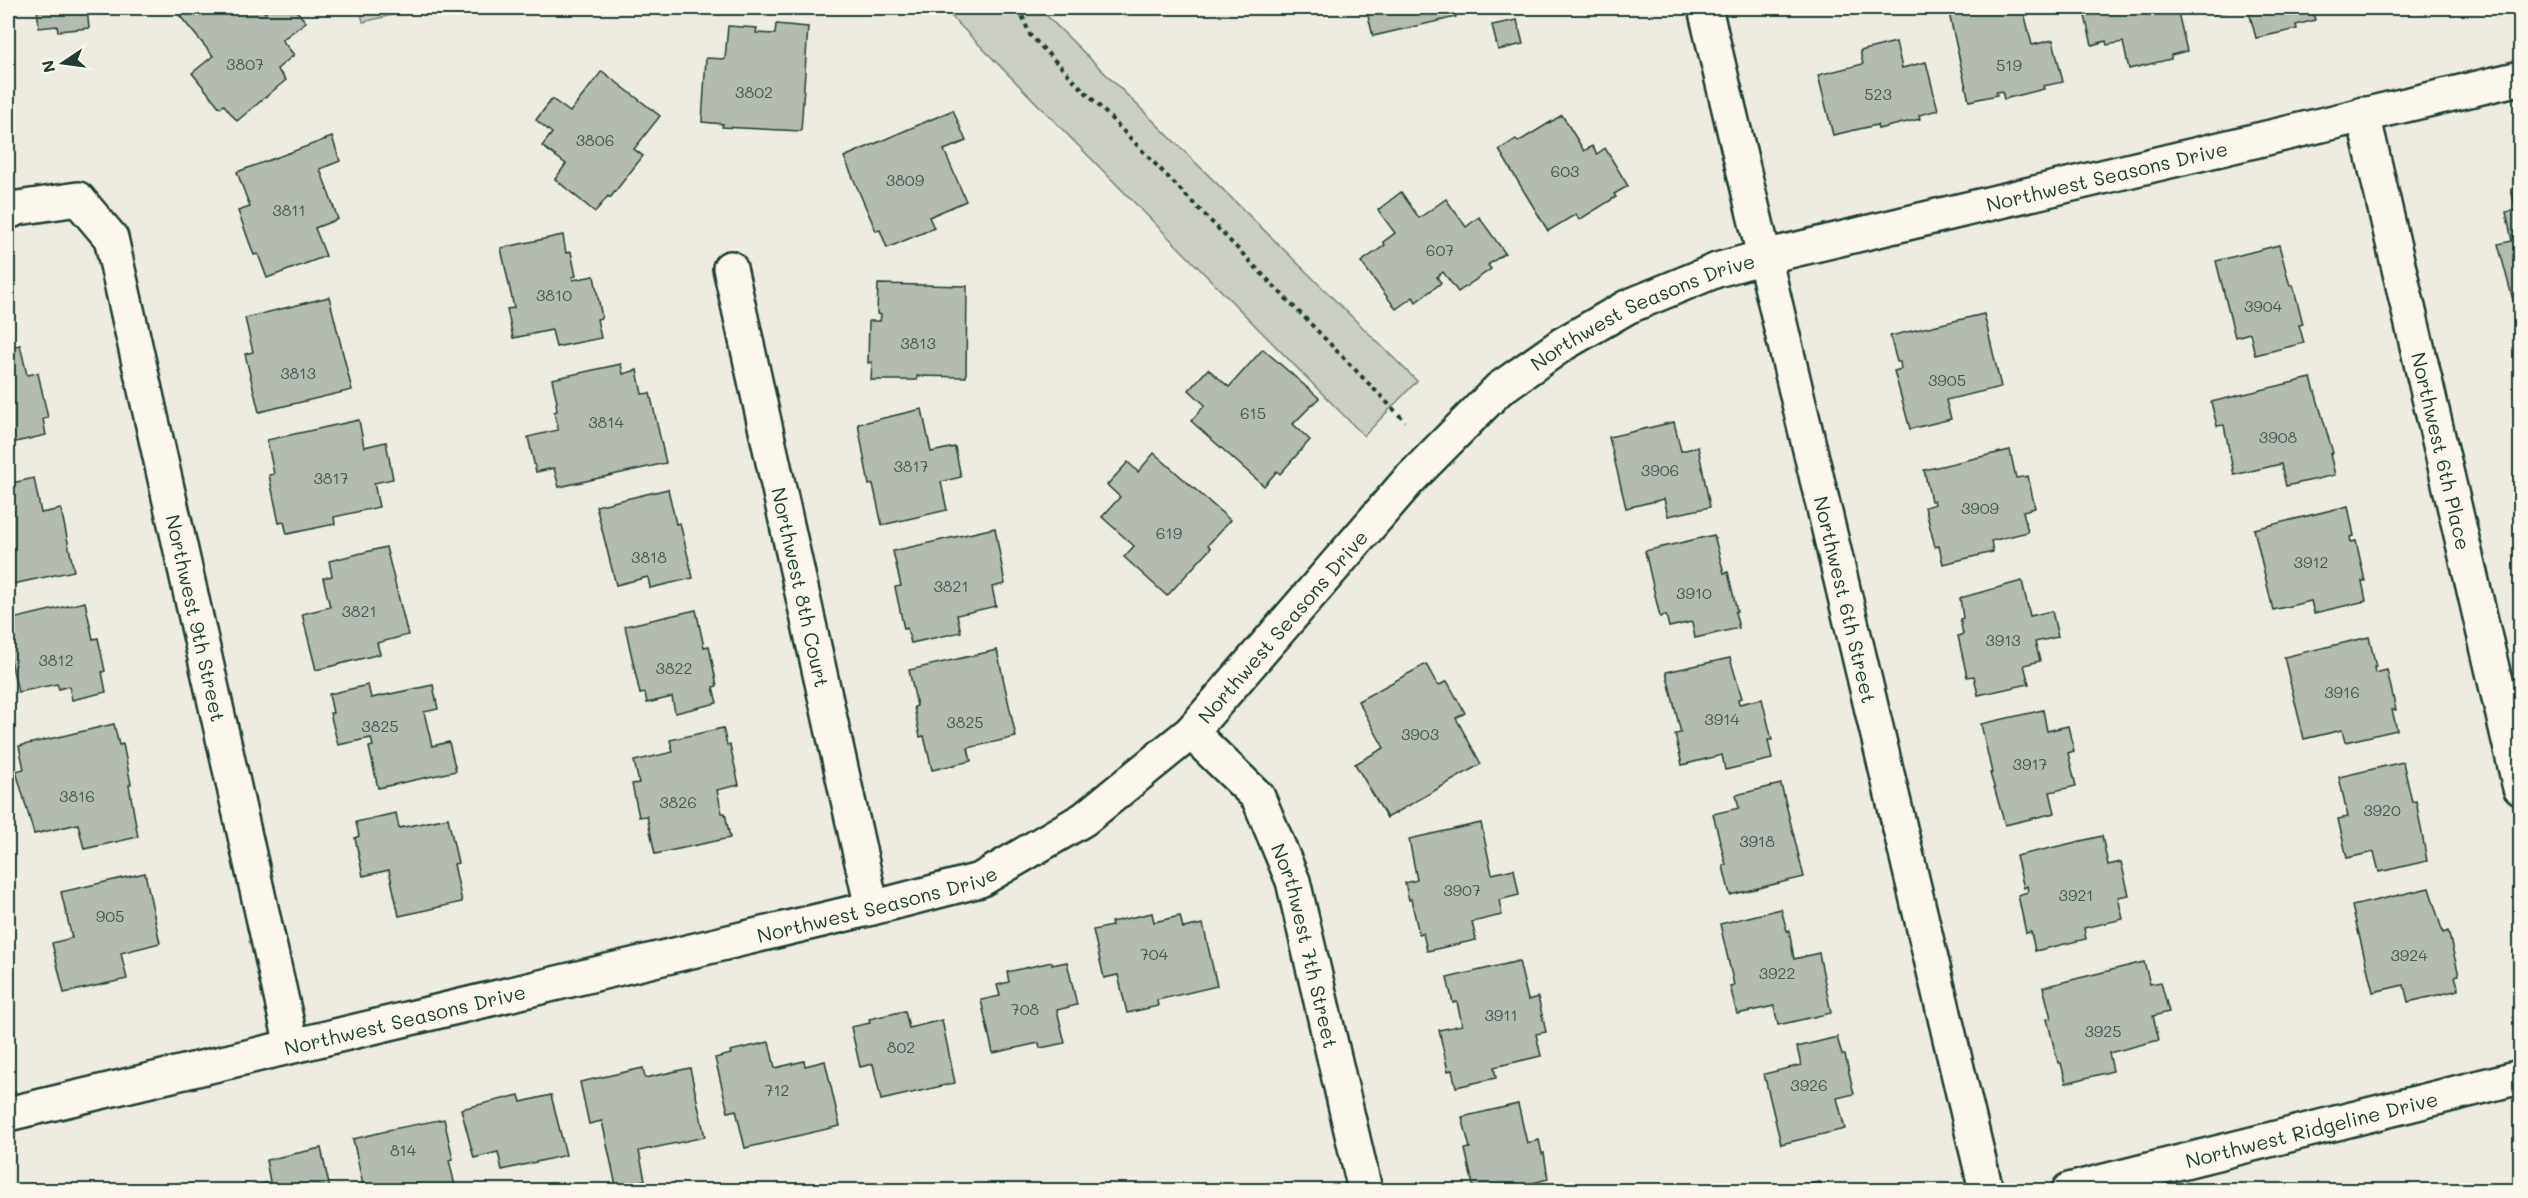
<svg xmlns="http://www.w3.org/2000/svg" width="2528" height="1198" viewBox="0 0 2528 1198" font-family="Mali,sans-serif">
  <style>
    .green { fill: #cbcfc4; stroke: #75867c; stroke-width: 1.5 }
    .building { fill: #b4bbb0; stroke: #1f3d34; stroke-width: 1.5 }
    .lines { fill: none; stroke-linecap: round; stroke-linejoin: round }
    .minor-casing { stroke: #1f3d34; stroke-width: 38 }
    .path { stroke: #1f3d34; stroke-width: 4; stroke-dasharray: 4.5 4.5; stroke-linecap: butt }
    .minor { stroke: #fbf7ec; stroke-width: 33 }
    .labels { text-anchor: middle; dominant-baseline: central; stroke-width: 4.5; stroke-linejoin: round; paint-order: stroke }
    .number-label { font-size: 16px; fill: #445c53 }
    .street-label { font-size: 20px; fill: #1f3d34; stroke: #fbf7ec }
  </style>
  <rect width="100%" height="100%" fill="#eeece1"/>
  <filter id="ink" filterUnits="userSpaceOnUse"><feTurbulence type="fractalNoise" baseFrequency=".0167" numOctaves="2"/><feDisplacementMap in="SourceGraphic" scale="12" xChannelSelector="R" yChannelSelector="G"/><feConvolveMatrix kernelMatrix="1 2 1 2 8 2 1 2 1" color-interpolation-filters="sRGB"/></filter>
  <g filter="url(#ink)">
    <g class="green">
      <path d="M360,8H421L363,22Z"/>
      <path d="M943,8H1045L1047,16L1417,381L1364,436Z"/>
    </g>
    <g class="building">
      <path d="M37,8H87L89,28L58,31L57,26L39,28Z"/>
      <path d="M190,8H261L265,13L271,8H294L306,22L282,40L294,55L277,69L286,80L237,121L224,105L220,108L192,73L213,56L180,16Z"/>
      <path d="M1366,8H1454L1456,17L1373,36Z"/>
      <path d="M1953,8H2023L2032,45L2053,40L2063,82L2043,86L2044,89L2004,99L2002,91L1996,92L1997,95L1969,101L1948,9Z"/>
      <path d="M2083,8H2177L2187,51L2171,55V59L2129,69L2123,42L2107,45L2106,41L2092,45Z"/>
      <path d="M2213,8H2244L2215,14Z"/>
      <path d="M2248,8H2312L2315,20L2296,25L2297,29L2256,38Z"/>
      <path d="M1517,20L1523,44L1498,50L1492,25Z"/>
      <path d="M776,24L808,27L801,131L722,127L723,124L702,122L706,58L725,59L728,26L757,28L756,33L775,34Z"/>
      <path d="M1896,42L1902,68L1926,62L1938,110L1919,115L1920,119L1878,129L1877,125L1833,135L1818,75L1863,64L1860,51Z"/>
      <path d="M602,71L660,116L634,149L643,156L610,198L608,196L595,212L555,179L566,164L542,146L552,133L536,120L552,99L570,112Z"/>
      <path d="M953,110L966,141L944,150L966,201L929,217L934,228L887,248L880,230L876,231L844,157Z"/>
      <path d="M1562,115L1584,151L1592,146L1597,154L1605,148L1628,186L1614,194L1616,197L1579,220L1576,214L1548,231L1499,150L1516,139L1518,142Z"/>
      <path d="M332,137L340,161L320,169L338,219L315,228L326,256L267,278L258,254L254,255L238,211L250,207L237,172Z"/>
      <path d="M2520,187V298L2513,300L2498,244L2512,241L2506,212L2516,210L2511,189Z"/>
      <path d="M1401,192L1419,218L1446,199L1466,227L1479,217L1505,253L1488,265L1491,269L1458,292L1443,272L1437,277L1441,283L1416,302L1413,297L1396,309L1361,262L1385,245L1383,242L1395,233L1378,210Z"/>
      <path d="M563,235L566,253L571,252L576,276L572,277L573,280L594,276L602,318L597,319L601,338L556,347L552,330L513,338L507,309L514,308L501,248Z"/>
      <path d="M2279,245L2290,286L2293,285L2303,324L2299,325L2304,343L2255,355L2250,333L2235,337L2216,261Z"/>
      <path d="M878,284L967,286L966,377L917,376V380H871L872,362L868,363L869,321H880L881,315L877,314Z"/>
      <path d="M329,297L352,390L259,412L245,354L253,352L245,318Z"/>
      <path d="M1984,314L2001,387L1946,400L1951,419L1910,429L1894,371L1901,369L1900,362H1897L1890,336Z"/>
      <path d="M20,345L27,375L38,373L48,418L43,419L46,435L11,443L8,428V348Z"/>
      <path d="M1263,349L1319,398L1293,424L1310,440L1280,474L1277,471L1264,486L1191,421L1205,405L1189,390L1208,369L1229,387Z"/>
      <path d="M621,364L623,374L637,370L642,394L650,393L666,463L559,487L554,468L536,472L528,437L558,430L554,412L557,411L556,403L557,402L552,379Z"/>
      <path d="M2311,378L2333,453L2330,454L2335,475L2286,486L2281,464L2234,475L2224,425L2217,426L2211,402Z"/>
      <path d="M922,409L931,452L955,447L961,477L941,482L947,510L882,525L873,484L869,485L858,424Z"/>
      <path d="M359,420L364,447L386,442L393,479L374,483L379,507L334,517L335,524L287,534L284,522L279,523L269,475L274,474L267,440Z"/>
      <path d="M1674,422L1681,451L1698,447L1710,507L1668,516L1664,499L1626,508L1609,437Z"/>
      <path d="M2010,450L2016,478L2028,476L2035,508L2023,511L2028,532L1991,541L1993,552L1943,564L1939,546L1935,547L1925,507L1935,504L1934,501H1931L1924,470Z"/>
      <path d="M1154,453L1230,520L1208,545L1211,548L1167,596L1124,557L1134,546L1102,517L1120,497L1107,485L1128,462L1138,472Z"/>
      <path d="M34,478L41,513L61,509L74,571L8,585V484Z"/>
      <path d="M668,489L676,524L680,523L693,578L650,588L648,577L616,585L596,506Z"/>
      <path d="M2348,506L2354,536L2350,537L2351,542L2356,541L2365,581H2362L2366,601L2314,613L2311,601L2273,610L2254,529Z"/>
      <path d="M995,528L1005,584L992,587L996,606L957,615L961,632L911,643L907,628L904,629L895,587L901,586L893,551Z"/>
      <path d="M1714,535L1724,573L1728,572L1737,611L1735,612L1739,628L1695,638L1692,622L1669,627L1666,615L1660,617L1645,551Z"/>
      <path d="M386,547L408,635L377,643L380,654L316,670L302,614L330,607L323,578L332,576L329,561Z"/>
      <path d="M2022,581L2030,616L2052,611L2058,637L2035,642L2040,661L2024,665L2029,684L1978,695L1974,676L1967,677L1958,636L1963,634L1960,619L1963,618L1960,598Z"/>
      <path d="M85,602L93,639L98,638L105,671L102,672L106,692L72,700L69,686L59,689L57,684L18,692L8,648V620Z"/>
      <path d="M696,610L704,647L709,646L717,686L713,687L717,703L675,713L672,697L647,703L645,693L640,694L625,626Z"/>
      <path d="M2369,637L2376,667H2374L2375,673L2387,670L2396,710H2392L2397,730L2345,742L2342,730L2304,739L2284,657Z"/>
      <path d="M997,650L1016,737L968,748L971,761L932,770L924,736L920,737L914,707L917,706L909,670Z"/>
      <path d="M1730,658L1742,698L1738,699L1739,704L1762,699L1772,740H1768L1772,759L1725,770L1722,755L1682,765L1675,734L1681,733L1666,672Z"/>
      <path d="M1426,664L1438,686L1447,681L1465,713L1456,718L1481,764L1387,818L1355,764L1384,748L1358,701Z"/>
      <path d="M368,685L371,698L433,685L438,709L424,712L432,746L449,742L456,771L378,788L369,747L373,746L371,738L338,745L330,713H333L329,694Z"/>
      <path d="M2043,710L2047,731L2068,726L2074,751L2068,753L2076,786L2050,792L2055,813L2005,825L1990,773H1992L1981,724Z"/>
      <path d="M114,724L119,745L123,744L131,784L129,785L138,837L84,849L78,824L34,834L16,771L24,769L19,746Z"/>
      <path d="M723,728L727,745H730L739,785L717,790L722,813H725L730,838L655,854L647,816L639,817L632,784L639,783L634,761L673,752L670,740Z"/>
      <path d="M2403,762L2412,802L2416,801L2427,861L2379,872L2374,852L2347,858L2338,819L2348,817L2339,777Z"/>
      <path d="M1781,784L1804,877L1730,895L1723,866L1726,865L1713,814L1739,808L1736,795Z"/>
      <path d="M396,813L399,828L448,818L458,863L454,864L462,902L399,916L389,870L363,876L355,838L359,836L356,822Z"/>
      <path d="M1481,823L1492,874L1514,869L1519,895L1499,900L1502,915L1472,922L1476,940L1427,951L1423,933L1419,934L1411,899L1409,900L1405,883L1417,880L1409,839Z"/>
      <path d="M2102,836L2108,865L2121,862L2129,895L2118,897L2123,919L2084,928L2086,939L2035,951L2031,932L2026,933L2018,895L2028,892L2027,886L2024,888L2016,856Z"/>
      <path d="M145,873L160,943L121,953L127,979L64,993L52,943L72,938L61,892Z"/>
      <path d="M2429,888L2443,933L2448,931L2459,975L2455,976L2459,990L2408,1002L2404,985L2373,992L2352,906Z"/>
      <path d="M1781,909L1787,931L1789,930L1794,959L1819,953L1831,1013L1778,1025L1774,1006L1737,1014L1730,986L1734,985L1720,924Z"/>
      <path d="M1152,913L1154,922L1180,916L1183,928L1203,924L1217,986L1157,1000L1158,1006L1127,1013L1118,975L1104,978L1093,930L1112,926L1111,922Z"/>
      <path d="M1519,961L1528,1000L1538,997L1546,1032L1536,1034L1541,1056L1494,1067L1496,1078L1456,1087L1452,1070L1448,1071L1439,1030L1462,1025L1457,1002L1453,1003L1447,978Z"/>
      <path d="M1052,962V965L1067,962L1077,1005L1057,1010L1065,1043L1040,1048L1039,1043L993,1053L981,1000L1000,996L997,985L1009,982L1007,972Z"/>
      <path d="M2144,962L2150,984L2161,982L2169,1012L2153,1016L2159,1040L2109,1053L2113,1071L2066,1083L2061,1063H2058L2047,1019L2051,1018L2043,987Z"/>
      <path d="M905,1011L909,1028L942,1020L955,1083L881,1100L873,1064L860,1067L851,1027L870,1023L869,1019Z"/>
      <path d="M1837,1037L1842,1055H1845L1854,1094L1837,1098L1845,1129L1781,1144L1764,1074L1801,1065L1797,1047Z"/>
      <path d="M769,1042L775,1068L804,1061L805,1066L825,1061L840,1126L745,1148L736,1110L728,1112L715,1058L731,1054L730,1051Z"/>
      <path d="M643,1068L645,1078L690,1068L705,1137L639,1151L645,1180L616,1186L602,1121L589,1124L580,1082Z"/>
      <path d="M519,1095L521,1102L551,1095L566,1155L502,1170L498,1152L474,1158L461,1109Z"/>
      <path d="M1518,1104L1527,1143L1539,1140L1542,1154L1544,1153L1548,1179L1525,1185L1526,1190H1474L1465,1149L1470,1148L1462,1117Z"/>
      <path d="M444,1119L453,1159L449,1160L456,1190H364L353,1139L387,1131V1130Z"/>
      <path d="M321,1148L330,1189L233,1190L270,1182L266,1160Z"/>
      <path d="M1820,1182L1822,1190H1783Z"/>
      <path d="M179,1183L180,1190H147Z"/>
    </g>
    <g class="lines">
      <g class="minor-casing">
        <g id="minor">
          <path id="s1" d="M1705,8L1986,1190"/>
          <path id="s2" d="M2363,114L2520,788"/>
          <path id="s3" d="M8,212L18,208L78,199L111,238L292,1046"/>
          <path id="s4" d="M730,268L872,908"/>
          <path id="s5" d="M1191,732L1258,797L1293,881L1365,1190"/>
          <path id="s6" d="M8,1114L872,908L980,880L1084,819L1191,732L1409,480L1499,389L1563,344L1627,307L1717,270L1764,257L2520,78"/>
          <path id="s7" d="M2069,1190L2520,1077"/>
        </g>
      </g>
      <path class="path" d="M1019,8L1030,35L1405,421"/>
      <use href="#minor" class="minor"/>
    </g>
  </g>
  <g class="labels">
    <g class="number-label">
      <text x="245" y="63">3807</text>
      <text x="2009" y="64">519</text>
      <text x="754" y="91">3802</text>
      <text x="1878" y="93">523</text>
      <text x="595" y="139">3806</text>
      <text x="1565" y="170">603</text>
      <text x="905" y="179">3809</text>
      <text x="289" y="209">3811</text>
      <text x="1440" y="249">607</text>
      <text x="554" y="294">3810</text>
      <text x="2263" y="305">3904</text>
      <text x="918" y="342">3813</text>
      <text x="298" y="372">3813</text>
      <text x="1947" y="379">3905</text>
      <text x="1253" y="412">615</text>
      <text x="606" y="421">3814</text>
      <text x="2278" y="436">3908</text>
      <text x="911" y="465">3817</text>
      <text x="1660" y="469">3906</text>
      <text x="331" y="477">3817</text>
      <text x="1980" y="507">3909</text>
      <text x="1169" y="532">619</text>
      <text x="649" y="556">3818</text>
      <text x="2311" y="561">3912</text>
      <text x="951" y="585">3821</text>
      <text x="1694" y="592">3910</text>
      <text x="359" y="610">3821</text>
      <text x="2003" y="639">3913</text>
      <text x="56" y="659">3812</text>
      <text x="674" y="667">3822</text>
      <text x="2342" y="691">3916</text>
      <text x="1722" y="718">3914</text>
      <text x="965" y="721">3825</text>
      <text x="380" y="725">3825</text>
      <text x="1420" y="733">3903</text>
      <text x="2030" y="763">3917</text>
      <text x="77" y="795">3816</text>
      <text x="678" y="801">3826</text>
      <text x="2382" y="809">3920</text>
      <text x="1757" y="840">3918</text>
      <text x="1462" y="889">3907</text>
      <text x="2076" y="894">3921</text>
      <text x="110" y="915">905</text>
      <text x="1154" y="953">704</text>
      <text x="2409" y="954">3924</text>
      <text x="1777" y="972">3922</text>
      <text x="1025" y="1008">708</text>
      <text x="1501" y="1014">3911</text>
      <text x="2103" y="1030">3925</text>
      <text x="901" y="1046">802</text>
      <text x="1809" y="1084">3926</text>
      <text x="777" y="1089">712</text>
      <text x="403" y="1149">814</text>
    </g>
    <g class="street-label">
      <text stroke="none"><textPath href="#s6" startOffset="2370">Northwest Seasons Drive</textPath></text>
      <text stroke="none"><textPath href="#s6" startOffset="1884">Northwest Seasons Drive</textPath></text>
      <text stroke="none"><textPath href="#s2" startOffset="346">Northwest 6th Place</textPath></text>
      <text stroke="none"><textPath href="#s4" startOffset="327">Northwest 8th Court</textPath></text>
      <text stroke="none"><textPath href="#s1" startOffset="608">Northwest 6th Street</textPath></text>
      <text stroke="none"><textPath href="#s3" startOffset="512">Northwest 9th Street</textPath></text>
      <text stroke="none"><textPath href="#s6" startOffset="1398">Northwest Seasons Drive</textPath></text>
      <text stroke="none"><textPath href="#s6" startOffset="894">Northwest Seasons Drive</textPath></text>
      <text stroke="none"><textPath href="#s5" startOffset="250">Northwest 7th Street</textPath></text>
      <text stroke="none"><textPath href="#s6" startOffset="408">Northwest Seasons Drive</textPath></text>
      <text stroke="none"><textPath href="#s7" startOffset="250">Northwest Ridgeline Drive</textPath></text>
    </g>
  </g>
  <rect width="2528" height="1198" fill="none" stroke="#fbf7ec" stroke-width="30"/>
  <rect x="15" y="15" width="2498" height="1168" fill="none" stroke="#1f3d34" stroke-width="2" filter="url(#ink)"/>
  <g transform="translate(63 63) rotate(257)" stroke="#fbf7ec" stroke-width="4.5" paint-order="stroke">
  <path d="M0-4.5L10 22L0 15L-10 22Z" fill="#1f3d34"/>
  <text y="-9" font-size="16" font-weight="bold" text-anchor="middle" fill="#1f3d34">N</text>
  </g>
</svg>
